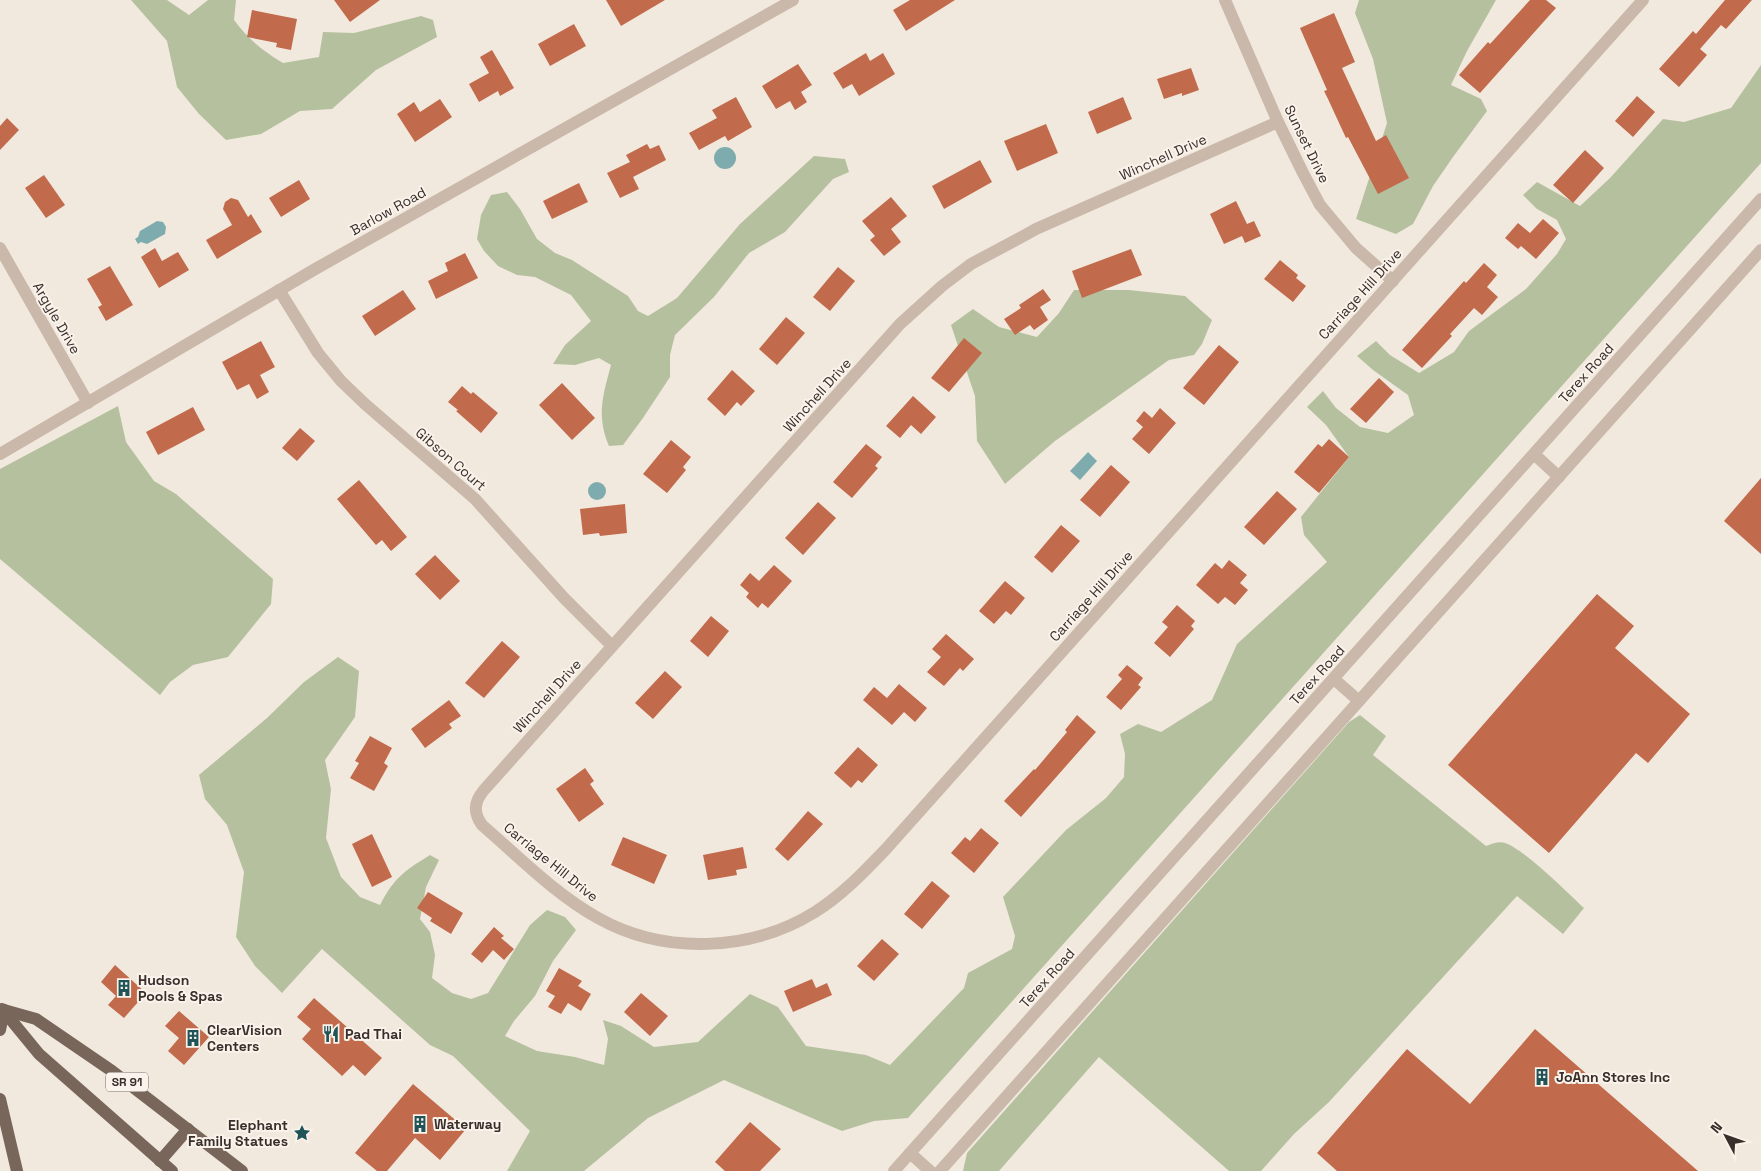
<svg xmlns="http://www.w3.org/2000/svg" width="1761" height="1171" viewBox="0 0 1761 1171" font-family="'Space Grotesk',sans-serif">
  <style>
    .green { fill: #b5c19e }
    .water { fill: #7eacae }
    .building { fill: #c26a4c }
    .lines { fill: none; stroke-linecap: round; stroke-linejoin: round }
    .minor { stroke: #cab9aa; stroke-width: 12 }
    .major { stroke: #79665b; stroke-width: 12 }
    .labels { text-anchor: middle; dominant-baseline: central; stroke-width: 4; stroke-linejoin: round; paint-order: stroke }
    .shield { fill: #faf3eb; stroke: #726964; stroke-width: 1 }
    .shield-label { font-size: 12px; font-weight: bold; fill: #382e2a }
    .street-label { font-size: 14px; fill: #382e2a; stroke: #faf3eb }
    .poi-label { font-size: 14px; font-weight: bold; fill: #382e2a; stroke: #faf3eb; text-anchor: start }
  </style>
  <rect width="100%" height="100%" fill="#f2e9de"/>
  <g class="green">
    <path d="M131,0H167L189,15L208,0H236L234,20C249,40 262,50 283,63L319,57L323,32L354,33L421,16L433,20L437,37L376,70L332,109L300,111L261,134L226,140L199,114L177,87L167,41Z"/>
    <path d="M1359,0H1496L1467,51L1451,85L1481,99L1487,111L1453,157L1433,186L1413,224L1396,234L1356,219L1387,123L1373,59L1355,13Z"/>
    <path d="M1761,65V163L908,1118L874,1121L842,1131L724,1080L648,1118L584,1171H507L530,1131L453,1056L430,1045L322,949L282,993L255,966L236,937L244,872L227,825L205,799L199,775L267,718L304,682L338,657L359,671L355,717L325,760L331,789L326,838L341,877L360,897L380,905C394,878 404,871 430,855L439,860L426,887L420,919L430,932L435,955L432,978L452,993L471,999L488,993L530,925L547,910L565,917L576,930L553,961L535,996L514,1021L505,1036L537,1051L575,1057L604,1065L608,1039L603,1020L621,1026L654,1047L698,1042L750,994L778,1007L806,1046L866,1055L890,1065L964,988L968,973L1012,949L1015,936L1003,897L1066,830L1106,798L1124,777L1125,754L1120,734L1138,724L1161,732L1212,700L1237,644L1327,562L1304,535L1301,517L1349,457L1326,425L1307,407L1323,391L1336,408L1360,427L1388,433L1414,415L1408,395L1373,370L1357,356L1376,341L1390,355L1419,373L1454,352L1469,331L1526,289L1557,254L1566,239L1557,220L1537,209L1523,195L1537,182L1580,206L1610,178L1663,119L1684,122L1731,108Z"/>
    <path d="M814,156L845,159L849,172L833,179L785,232L749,253L714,297L675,335L670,355V377L643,418L623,445L609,446C596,416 603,395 611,365L599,358L575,365L553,364L565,345L591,321L571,295L535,277L517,275L498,266L484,251L477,239L481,215L491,195L507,192L520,209L537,239L555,253L572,260L628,296L638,311L648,316L677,298L740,224Z"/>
    <path d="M1074,290H1129L1185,296L1212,320L1202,344L1194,355L1169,360L1055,441L1005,484L977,441L975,396L951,325L973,309L999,327L1037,337L1059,313Z"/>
    <path d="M118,406L126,442L154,481L176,494L273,579L271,604L228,657L193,665L170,682L160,695L0,559V469Z"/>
    <path d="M1360,715L1386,736L1373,755L1486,846C1492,844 1498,841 1505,843C1524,849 1567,892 1584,908L1563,934L1517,896L1329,1102L1294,1134L1261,1171H1229L1099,1057L999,1171H963L967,1153L990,1127L1349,722Z"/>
  </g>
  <g class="water">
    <circle cx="725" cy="158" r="11"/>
    <path d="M157,221L163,222L166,227L165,234L147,244L141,242L138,244L135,239L138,237L140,231Z"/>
    <path d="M1088,452L1097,461L1080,480L1070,471Z"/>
    <circle cx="597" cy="491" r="9"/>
  </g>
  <g class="building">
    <path d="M334,0H380L350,22Z"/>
    <path d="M606,0H665L621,26Z"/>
    <path d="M910,0H955L906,31L893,10Z"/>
    <path d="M1530,0H1546L1556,8L1480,93L1459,75L1488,42L1490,44Z"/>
    <path d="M1725,0H1752L1726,29L1721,25L1700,49L1707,55L1679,87L1659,69L1693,31L1696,34Z"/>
    <path d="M252,10L297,19L291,50L276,47L277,43L247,37Z"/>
    <path d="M1334,13L1355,62L1342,68L1376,141L1386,135L1409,178L1378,194L1348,137L1346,138L1328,99L1324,91L1327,90L1300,28Z"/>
    <path d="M574,24L586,46L550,66L538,44Z"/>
    <path d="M492,50L514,88L500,96L498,91L479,102L469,84L489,73L480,57Z"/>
    <path d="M866,53L870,61L883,53L895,74L859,96L852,84L843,89L833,73Z"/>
    <path d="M798,64L812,85L801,92L807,102L795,110L790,101L776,109L762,86Z"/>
    <path d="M1191,68L1199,90L1182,96V93L1164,99L1157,79Z"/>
    <path d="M1637,96L1655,112L1633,137L1615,121Z"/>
    <path d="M736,97L752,127L728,141L725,136L699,150L689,133L717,118L712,110Z"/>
    <path d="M1123,97L1132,119L1097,134L1088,112Z"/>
    <path d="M440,99L452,117L415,142L397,114L414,102L420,112Z"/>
    <path d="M7,118L19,130L0,150V126Z"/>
    <path d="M1046,124L1058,153L1017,171L1004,141Z"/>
    <path d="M647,144L650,149L659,145L666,160L633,177L639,189L620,198L607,173L630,162L626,155Z"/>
    <path d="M1585,150L1604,168L1573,203L1553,185Z"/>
    <path d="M980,160L992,182L944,209L932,186Z"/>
    <path d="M44,175L65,205L46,218L25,188Z"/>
    <path d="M299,180L310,199L281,217L269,198Z"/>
    <path d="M579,183L588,202L552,219L543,201Z"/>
    <path d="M891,197L907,216L891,229L901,242L884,256L870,240L875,236L862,221Z"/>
    <path d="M231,198L238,200L248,217L251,214L262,232L217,259L206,240L232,225L223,209L225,202Z"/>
    <path d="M1236,201L1247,224L1254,221L1261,236L1245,243L1242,236L1224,244L1210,214Z"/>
    <path d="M1543,219L1559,233L1536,259L1521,246L1518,249L1505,238L1518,223L1530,233Z"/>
    <path d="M155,248L162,261L178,252L189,270L159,288L141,257Z"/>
    <path d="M1131,249L1142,275L1082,298L1072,271Z"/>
    <path d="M465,253L478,278L436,299L428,281L448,271L445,263Z"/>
    <path d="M1280,260L1298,275L1296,278L1306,286L1293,302L1264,279Z"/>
    <path d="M1484,263L1497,275L1487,287L1498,297L1482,315L1474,308L1450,334L1452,336L1422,368L1402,350L1464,281L1466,283Z"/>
    <path d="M110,266L133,305L106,321L98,307L102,305L87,279Z"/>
    <path d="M838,267L855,281L830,311L813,297Z"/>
    <path d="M1043,289L1051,300L1040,307L1048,320L1034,330L1030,325L1015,335L1004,319L1021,308L1019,305Z"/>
    <path d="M403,290L416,309L375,336L362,316Z"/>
    <path d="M786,317L805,333L777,365L759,349Z"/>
    <path d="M964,338L982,353L949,392L931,378Z"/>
    <path d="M261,341L275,367L260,375L269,392L257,399L249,384L237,390L222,362Z"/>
    <path d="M1219,345L1239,362L1204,405L1183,388Z"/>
    <path d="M732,370L755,391L741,406L737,402L725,416L707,399Z"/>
    <path d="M1379,378L1394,392L1366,423L1350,409Z"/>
    <path d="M562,383L595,418L572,440L539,405Z"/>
    <path d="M462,386L471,394L473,392L498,413L481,433L456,411L458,410L448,402Z"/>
    <path d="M913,396L936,417L921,434L911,425L900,438L886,426Z"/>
    <path d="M193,407L205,430L158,455L146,432Z"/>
    <path d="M1160,408L1176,423L1149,454L1132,439L1143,427L1136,421L1144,411L1152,418Z"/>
    <path d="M300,428L315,441L297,461L282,448Z"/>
    <path d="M1329,439L1349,457L1319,493L1294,472L1318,444L1322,447Z"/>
    <path d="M671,440L691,457L683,467L686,470L667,493L643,474Z"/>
    <path d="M866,444L882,457L875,466L878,468L852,498L833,482Z"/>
    <path d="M1111,465L1130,482L1100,517L1080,500Z"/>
    <path d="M1761,478V554L1724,521Z"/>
    <path d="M359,480L407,537L391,551L382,540L376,545L337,499Z"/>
    <path d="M1277,491L1297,509L1264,545L1244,527Z"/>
    <path d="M818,502L836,518L803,555L785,538Z"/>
    <path d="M625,504L627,533L600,536L599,533L583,535L580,509Z"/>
    <path d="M1061,525L1080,541L1052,573L1034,557Z"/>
    <path d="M435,555L460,581L440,600L415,574Z"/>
    <path d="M1229,560L1247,575L1240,583L1248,590L1235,605L1225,597L1218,604L1196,585L1215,563L1222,569Z"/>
    <path d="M774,565L792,581L768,608L762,603L758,608L746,597L749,593L740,585L750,573L759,581Z"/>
    <path d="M1005,581L1025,598L1011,615L1006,611L994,624L979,611Z"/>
    <path d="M1597,594L1634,626L1615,648L1690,714L1648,763L1636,753L1549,853L1448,765Z"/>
    <path d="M1177,605L1195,621L1191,626L1194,629L1170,657L1154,643L1168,627L1162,622Z"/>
    <path d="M711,616L729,631L708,657L690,641Z"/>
    <path d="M946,634L974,659L963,671L960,668L944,686L927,672L941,657L932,649Z"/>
    <path d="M502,641L520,657L484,698L465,683Z"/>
    <path d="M1127,665L1143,678L1138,685L1141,687L1121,710L1106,697L1122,679L1118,675Z"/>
    <path d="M665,671L682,687L653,719L635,703Z"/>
    <path d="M899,684L927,708L915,722L904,712L892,725L863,700L874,687L887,698Z"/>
    <path d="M449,700L461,716L449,724L452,728L425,748L411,729Z"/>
    <path d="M1077,715L1096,732L1021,817L1004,801L1034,769L1035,770L1067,732L1065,730Z"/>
    <path d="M370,736L392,748L384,763L388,766L374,791L350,778L359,763L355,761Z"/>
    <path d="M858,747L878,765L862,783L858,780L851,788L834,773Z"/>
    <path d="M585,768L594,781L590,784L604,804L579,822L556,789Z"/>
    <path d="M808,811L823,824L788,861L775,849Z"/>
    <path d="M981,828L999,843L974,873L951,853L965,837L970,841Z"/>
    <path d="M372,834L392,877L372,887L352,844Z"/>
    <path d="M623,837L667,855L654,884L611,865Z"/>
    <path d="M743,847L747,868L736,870L737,875L708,880L703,855Z"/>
    <path d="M932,881L950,896L922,929L904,914Z"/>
    <path d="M428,892L463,913L451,934L430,921L432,918L417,908Z"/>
    <path d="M494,927L504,936L501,938L514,949L504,960L493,950L482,963L471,954Z"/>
    <path d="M882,939L899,954L874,981L857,966Z"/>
    <path d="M115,965L146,993L124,1018L108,1005L116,996L101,982Z"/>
    <path d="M559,968L582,981L578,986L591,994L581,1011L568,1003L561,1014L548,1007L555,996L546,991Z"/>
    <path d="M812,979L816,988L827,983L832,995L793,1012L784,991Z"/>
    <path d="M641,993L668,1016L650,1036L624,1012Z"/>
    <path d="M314,998L382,1058L365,1076L353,1065L342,1076L302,1039L311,1029L297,1017Z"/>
    <path d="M179,1011L209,1037L184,1065L168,1051L179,1038L165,1026Z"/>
    <path d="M1535,1029L1698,1171H1337L1317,1153L1407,1049L1470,1104Z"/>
    <path d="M413,1084L466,1129L440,1160L415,1138L387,1171H377L355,1153Z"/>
    <path d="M750,1122L781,1149L760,1171H725L715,1162Z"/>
  </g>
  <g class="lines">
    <g class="minor">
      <path d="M1225,0L1278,122L1303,173L1320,205L1356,248L1393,281"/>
      <path d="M1278,122L1036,229L1016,240L971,264L942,286L900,324L484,790C474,802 473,812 482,825C519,857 555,894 598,918C664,955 751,952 815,912C842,895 864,872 886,849L1643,0"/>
      <path d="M0,248L88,403"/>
      <path d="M279,290L318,353L341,381L365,404L475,499L564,598L612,646"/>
      <path d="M0,454L317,268L793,0"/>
      <path d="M1534,454L1559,477"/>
      <path d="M1334,679L1359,701"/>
      <path d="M910,1153L930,1171"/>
      <path d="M894,1171L1761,199"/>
      <path d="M940,1171L1761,250"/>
    </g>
    <g class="major">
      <path d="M2,1009L39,1054L172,1171"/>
      <path d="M4,1010L36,1019L112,1071L242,1171"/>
      <path d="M0,1030L4,1010"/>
      <path d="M0,1099L17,1171"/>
      <path d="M160,1161L188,1129"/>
    </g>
  </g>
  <defs>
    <g id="building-bare" transform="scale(1.35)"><path d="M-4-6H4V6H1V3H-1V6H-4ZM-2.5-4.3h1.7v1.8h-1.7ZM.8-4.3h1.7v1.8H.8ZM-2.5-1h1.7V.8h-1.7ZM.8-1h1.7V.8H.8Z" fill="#205458" stroke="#faf3eb" stroke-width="2.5" paint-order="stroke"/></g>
    <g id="restaurant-bare" transform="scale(1.35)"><path d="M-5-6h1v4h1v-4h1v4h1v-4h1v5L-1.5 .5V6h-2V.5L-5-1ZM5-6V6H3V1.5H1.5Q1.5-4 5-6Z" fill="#205458" stroke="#faf3eb" stroke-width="2.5" paint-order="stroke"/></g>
    <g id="sight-bare" transform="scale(1.35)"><path d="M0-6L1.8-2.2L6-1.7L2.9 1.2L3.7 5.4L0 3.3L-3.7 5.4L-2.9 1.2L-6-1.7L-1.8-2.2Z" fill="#205458" stroke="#faf3eb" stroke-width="2.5" paint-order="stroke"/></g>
  </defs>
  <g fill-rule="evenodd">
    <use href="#building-bare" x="124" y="988"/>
    <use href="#restaurant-bare" x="331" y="1034"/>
    <use href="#building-bare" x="193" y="1038"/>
    <use href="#building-bare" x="1542" y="1077"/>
    <use href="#building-bare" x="420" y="1124"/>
    <use href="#sight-bare" x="302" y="1133"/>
  </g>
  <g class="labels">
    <rect class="shield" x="106" y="1072.5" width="42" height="19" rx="4"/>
    <g class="shield-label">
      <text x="127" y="1082">SR 91</text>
    </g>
    <g class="street-label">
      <text transform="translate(1307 144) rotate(64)">Sunset Drive</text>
      <text transform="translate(1163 157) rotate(-24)">Winchell Drive</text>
      <text transform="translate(388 211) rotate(-29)">Barlow Road</text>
      <text transform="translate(1360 294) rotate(-48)">Carriage Hill Drive</text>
      <text transform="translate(57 318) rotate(60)">Argyle Drive</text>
      <text transform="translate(1586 373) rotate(-48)">Terex Road</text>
      <text transform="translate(817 395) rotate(-48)">Winchell Drive</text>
      <text transform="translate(451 459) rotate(41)">Gibson Court</text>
      <text transform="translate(1091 596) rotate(-48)">Carriage Hill Drive</text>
      <text transform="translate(1317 675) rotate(-48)">Terex Road</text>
      <text transform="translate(547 696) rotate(-48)">Winchell Drive</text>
      <text transform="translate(551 862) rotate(39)">Carriage Hill Drive</text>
      <text transform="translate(1047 978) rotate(-48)">Terex Road</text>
    </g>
    <g class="poi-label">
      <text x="138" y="980">Hudson<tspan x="138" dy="16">Pools &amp; Spas</tspan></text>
      <text x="207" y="1030">ClearVision<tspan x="207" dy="16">Centers</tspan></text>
      <text x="345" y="1034">Pad Thai</text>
      <text x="1556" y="1077">JoAnn Stores Inc</text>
      <text x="434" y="1124">Waterway</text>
      <text x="288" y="1125" text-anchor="end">Elephant<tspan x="288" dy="16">Family Statues</tspan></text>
    </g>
  </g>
  <g transform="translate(1726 1136) rotate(311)" stroke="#faf3eb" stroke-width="4" paint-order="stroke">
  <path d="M0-4L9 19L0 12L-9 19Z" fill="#382e2a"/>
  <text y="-8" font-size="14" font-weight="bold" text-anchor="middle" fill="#382e2a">N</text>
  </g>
</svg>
